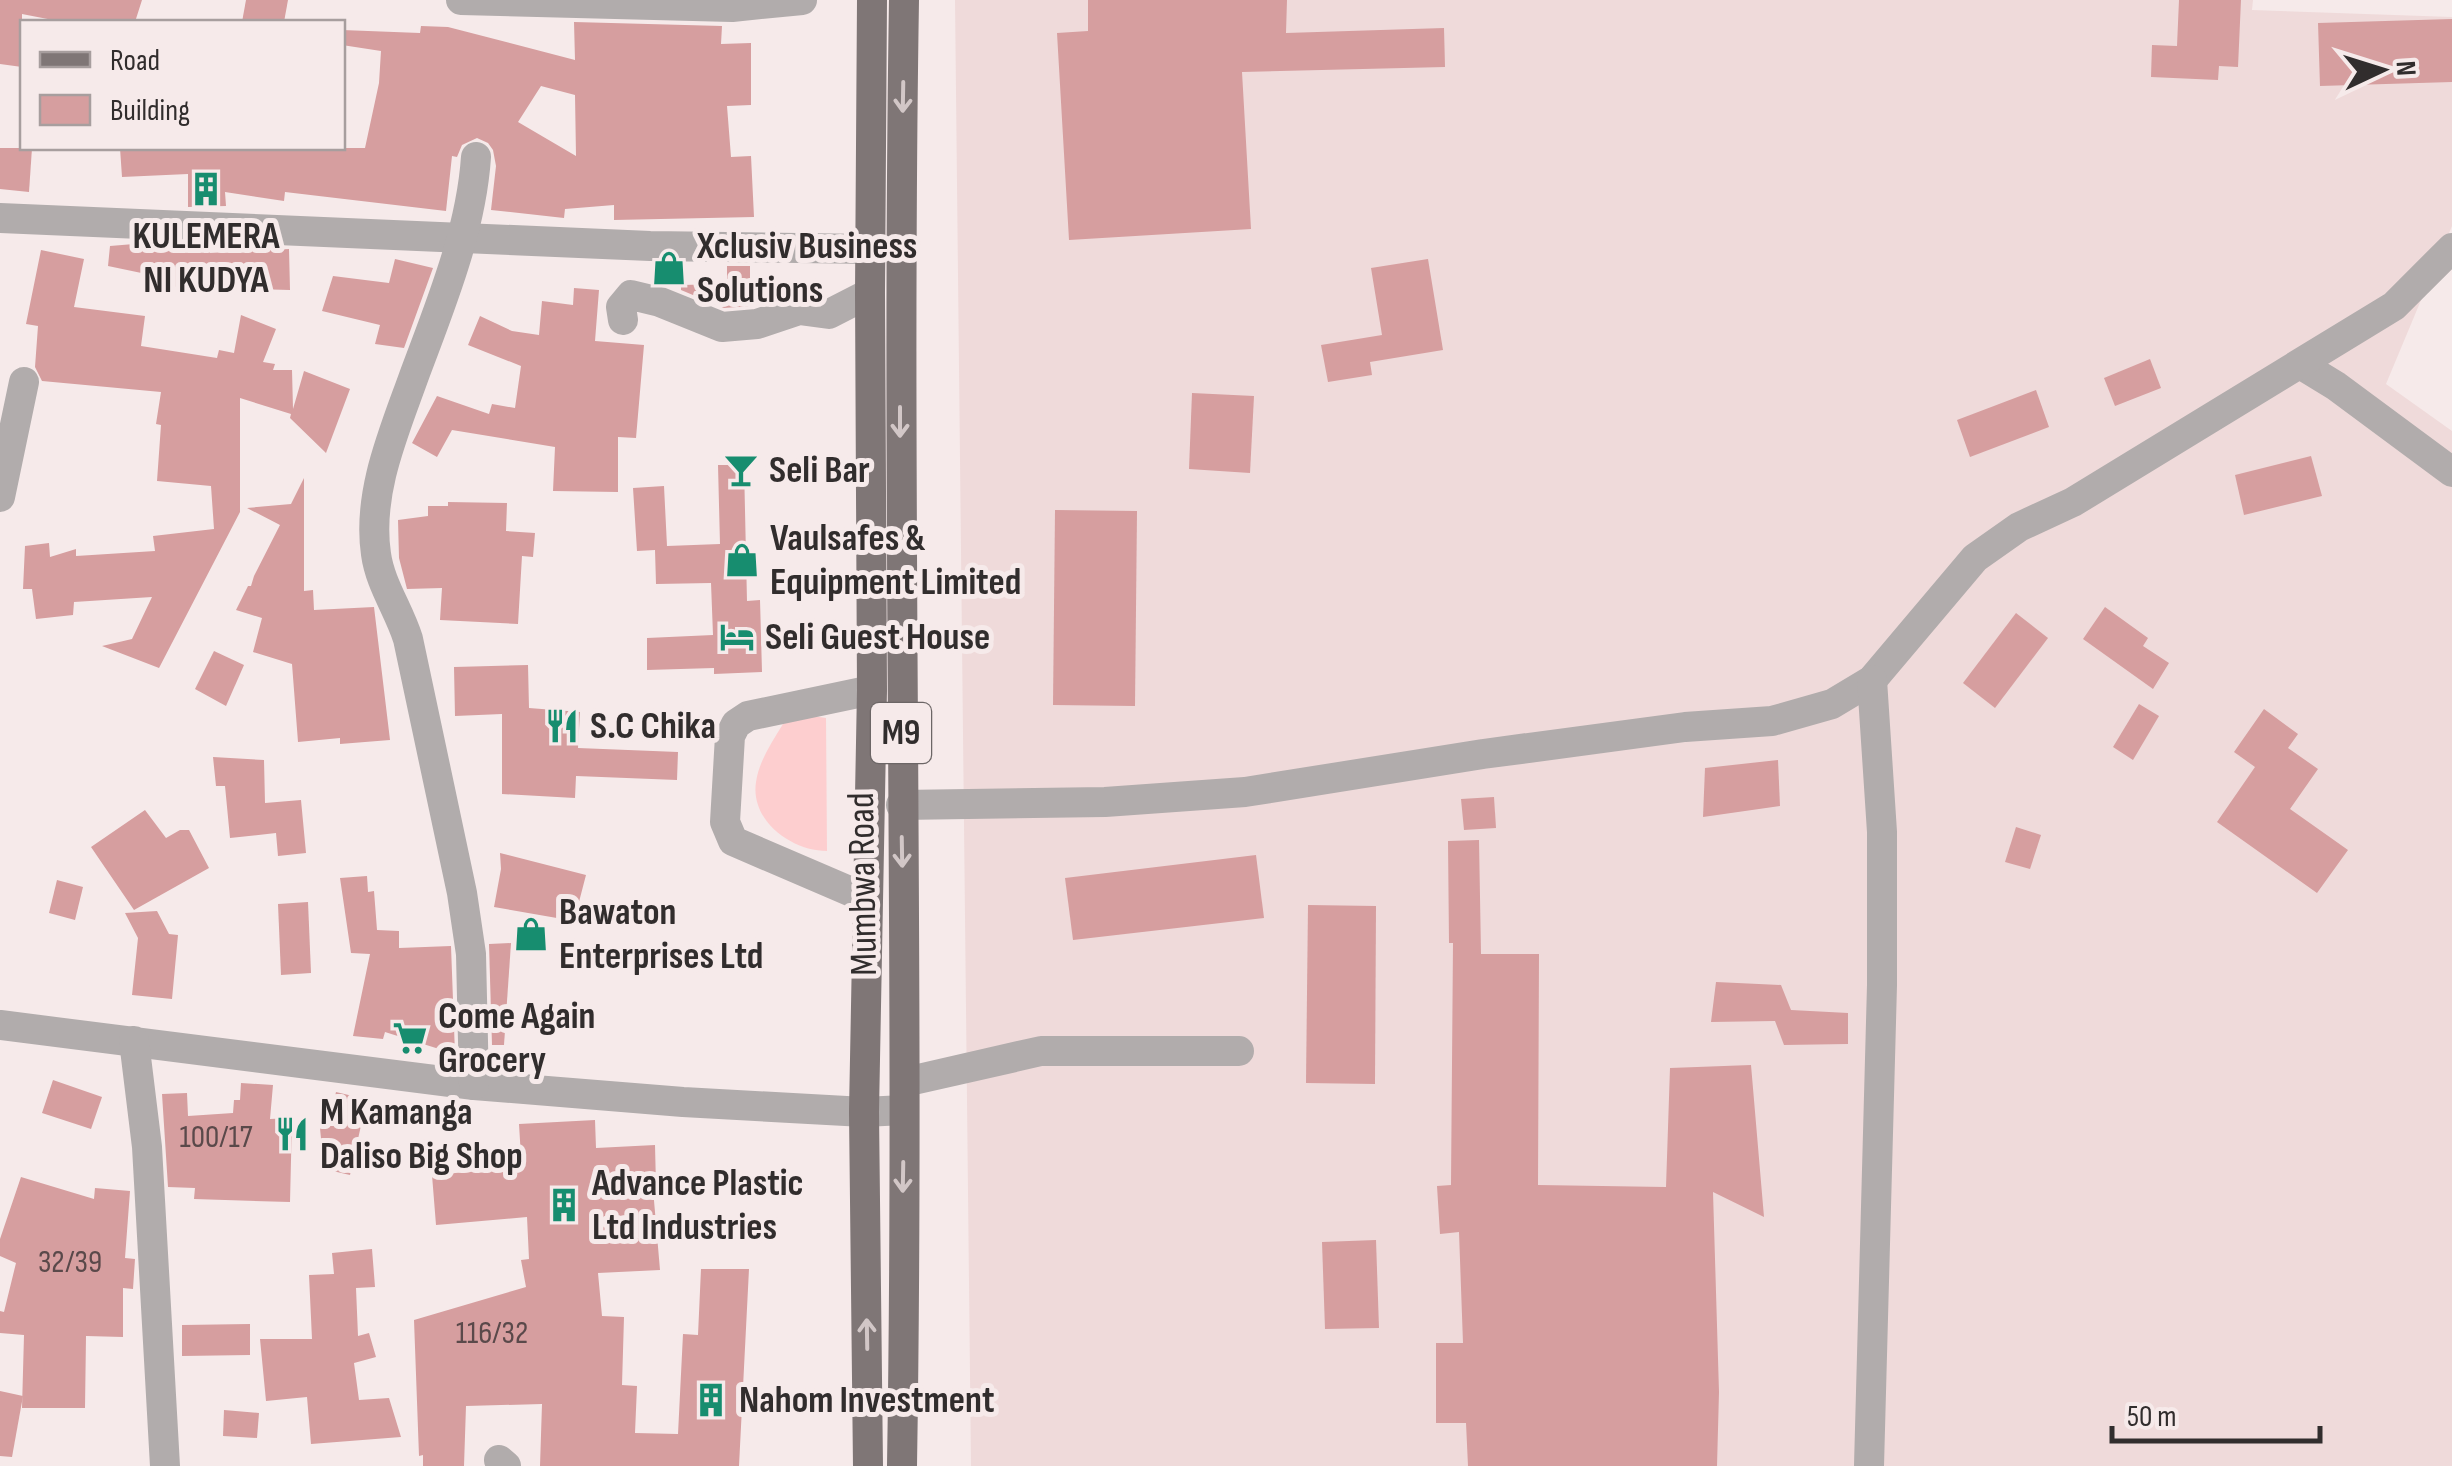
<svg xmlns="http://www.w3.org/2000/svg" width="2452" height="1466" viewBox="0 0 2452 1466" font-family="'Sofia Sans Condensed',sans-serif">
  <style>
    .built { fill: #efdada }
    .green { fill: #fdcecf }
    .building { fill: #d69e9f; fill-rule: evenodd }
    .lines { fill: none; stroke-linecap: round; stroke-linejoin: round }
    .minor { stroke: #b1acac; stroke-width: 30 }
    .major { stroke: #7f7676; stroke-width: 30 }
    .oneway { stroke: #d2c7c7 }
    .labels { text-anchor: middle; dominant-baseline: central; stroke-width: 10; stroke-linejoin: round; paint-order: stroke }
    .number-label { font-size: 32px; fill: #5a494a }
    .shield { fill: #f6eaea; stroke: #6c6666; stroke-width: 2.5 }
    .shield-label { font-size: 35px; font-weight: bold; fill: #312d2d }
    .poi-label { font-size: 38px; font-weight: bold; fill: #312d2d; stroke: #f6eaea; text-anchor: start }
    .street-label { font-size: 38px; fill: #312d2d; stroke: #f6eaea }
  </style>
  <rect width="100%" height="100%" fill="#f6eaea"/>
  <path class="built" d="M955,0H2253L2252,10L2452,17V226L2386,384L2452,431V1466H971Z"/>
  <path class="green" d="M806,715L826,718L827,851C792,851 750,821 756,782C759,761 772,742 783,724Z"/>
  <g class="building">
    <path d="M0,0H142L135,22H63L22,14V67L0,64Z"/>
    <path d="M246,0H288L284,22H242Z"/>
    <path d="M1088,0H1287L1286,33L1444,28L1445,67L1242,72L1251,229L1069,240L1057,33L1088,31Z"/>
    <path d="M2179,0H2241L2238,67L2219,66L2218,80L2151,77L2152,45L2177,46Z"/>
    <path d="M2452,19V82L2320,86L2318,23Z"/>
    <path d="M574,22L722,26L721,44L751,43V105L727,106L731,157L751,156L754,217L614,220V205L565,209L564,218L491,210L496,166L493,150L488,143L477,138L462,145L457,157L452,156L446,211L285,192L284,201L225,192L226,206L188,207V174L122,177L120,148H365L379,83L381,51L342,45V30L420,33L421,26L448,27L575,60ZM541,86L575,95L576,156L518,122Z"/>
    <path d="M0,148H32L29,192L0,189Z"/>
    <path d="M146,243L211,246L210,253L289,249L290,290L149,286L151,275L108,266L110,246Z"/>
    <path d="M41,250L84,259L74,307L145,316L141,346L217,358L219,350L234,353L241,315L276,329L263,362L275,364L273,370H292L293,409L304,371L350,389L326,453L290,418L291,414L240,398V512L159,668L102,646L132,639L152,597L74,602L73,615L36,619L32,589H23L25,546L49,543L50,557L76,549V556L155,551L153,536L214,529L211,486L157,481L161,425L156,424L161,392L42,381L35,367L38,326L26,324Z"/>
    <path d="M395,259L433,268L404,348L375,344L380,325L322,311L333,276L389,283Z"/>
    <path d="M1428,259L1443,350L1370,362L1372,375L1328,382L1321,345L1382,335L1371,268Z"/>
    <path d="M727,266H750V306L724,308L681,290V285L727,284Z"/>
    <path d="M574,288L599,290L595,341L644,345L636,438L618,437V492L553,491L555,447L452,430L437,457L412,443L437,396L489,414L492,404L515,408L521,366L468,345L480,316L512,331L539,335L542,301L573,305Z"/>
    <path d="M2150,359L2161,388L2115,406L2104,378Z"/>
    <path d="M2036,390L2049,427L1970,457L1957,420Z"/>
    <path d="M1192,393L1254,396L1250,473L1189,469Z"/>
    <path d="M2311,456L2322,496L2244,515L2235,475Z"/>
    <path d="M718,465H744L747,601L760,600L762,672L714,674V668L647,670V638L713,635L711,583L656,584L655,550L637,551L633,488L664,486L667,546L720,544Z"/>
    <path d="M304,478V591L313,590L314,610L374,607L390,740L340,744V738L298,742L292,664L253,652L262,618L236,610L248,586H251L254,576L280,525L247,508L291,504Z"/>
    <path d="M448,502L507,503L506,531L535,533L533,557L522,556L518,624L440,620L442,588L407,589L399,558L398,520L428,516V506H448Z"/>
    <path d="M1055,510L1137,511L1135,706L1053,705Z"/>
    <path d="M2105,607L2148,638L2143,646L2169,663L2153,689L2083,639Z"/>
    <path d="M2016,613L2048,638L1995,708L1963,683Z"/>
    <path d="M214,651L244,665L226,706L195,689Z"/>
    <path d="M528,665L529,708L580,712L578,748L678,752L677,780L576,776L575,798L502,794V714L455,716L454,667Z"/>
    <path d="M2139,704L2159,716L2133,760L2113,747Z"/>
    <path d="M2264,709L2298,734L2288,748L2318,769L2290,809L2348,850L2317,893L2217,822L2255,767L2234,752Z"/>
    <path d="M213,757L264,760L265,803L301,800L306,853L278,856L276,833L230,838L225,786H216Z"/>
    <path d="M1778,760L1780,806L1703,817L1705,768Z"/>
    <path d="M1494,797L1496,828L1464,830L1461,799Z"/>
    <path d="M145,810L166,838L180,830H189L209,868L134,910L91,847Z"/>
    <path d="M2016,827L2041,835L2030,869L2005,862Z"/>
    <path d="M1479,840L1481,954H1539L1538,1185L1666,1187L1670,1068L1751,1065L1764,1217L1713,1192L1719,1392L1717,1466H1468L1466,1423H1436V1343H1463L1459,1232L1440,1234L1437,1186L1451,1185L1453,943H1449L1448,841Z"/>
    <path d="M500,853L586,875L574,921L494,907L501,869Z"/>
    <path d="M1256,855L1264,918L1073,940L1065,878Z"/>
    <path d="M367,876L368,892L374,891L377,930L399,931V948L451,946L455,1054L385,1032L383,1039L353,1036L370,954L351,953L340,878Z"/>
    <path d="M57,880L83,887L75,920L49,913Z"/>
    <path d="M308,902L311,973L281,975L278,904Z"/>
    <path d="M1308,905L1376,906L1375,1084L1306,1083Z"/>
    <path d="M157,911L169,934L178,935L172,999L132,995L138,938L125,913Z"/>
    <path d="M511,943L504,1045H492L489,944Z"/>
    <path d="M1716,982L1781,985L1791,1010L1848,1013V1044L1784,1045L1775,1021L1711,1022Z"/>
    <path d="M53,1080L102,1097L91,1129L42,1113Z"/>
    <path d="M241,1083L273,1085L270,1119L292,1118L290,1202L194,1199L195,1188L168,1187L162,1094L187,1093L188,1116L233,1113L234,1100H240Z"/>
    <path d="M336,1092L357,1097L352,1119L362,1121L350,1175L324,1169L319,1118L330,1117Z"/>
    <path d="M595,1120L596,1148L655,1145L656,1186L653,1189L660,1270L598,1273L602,1316L624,1317L622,1385L637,1386L635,1433L678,1434L683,1334L698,1335L701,1269H749L739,1466H540L542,1404L466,1406L464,1466H423V1455L419,1456L414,1320L526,1287L521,1260L529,1259L527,1217L436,1225L432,1175L479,1171L478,1161L521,1157L519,1124Z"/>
    <path d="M21,1177L94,1199L95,1188L130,1191L125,1258L135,1259L133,1289L123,1288V1337L86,1336L85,1408H22L24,1335L0,1333V1311L4,1312L16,1263L0,1256V1239Z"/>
    <path d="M1376,1240L1379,1328L1325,1329L1322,1242Z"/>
    <path d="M372,1249L375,1287L356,1288L358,1336L369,1333L376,1357L354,1363L359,1400L389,1398L401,1437L311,1444L307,1397L266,1401L260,1339H312L309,1275L334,1274L332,1253Z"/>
    <path d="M250,1324V1355L182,1356V1325Z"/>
    <path d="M0,1391L23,1396L12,1457L0,1456Z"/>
    <path d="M224,1410L259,1413L257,1438L223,1436Z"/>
  </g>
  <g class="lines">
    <g class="minor">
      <path d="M461,0L732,7L802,0"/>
      <path d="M0,218L650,246L871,249"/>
      <path d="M623,320L621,307L631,295L660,302L722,327L757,324L799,310L829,314L870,293"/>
      <path d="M2300,364L2336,386L2452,472"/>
      <path d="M0,497L24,382"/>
      <path d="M901,805L1105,802L1245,792L1483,754L1685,727L1772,721L1832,704L1872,680L1975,558L2019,527L2073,502L2394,306L2452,248"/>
      <path d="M868,899L733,841L725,822L730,736L736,724L748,716L872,690"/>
      <path d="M0,1025L474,1085L683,1102L864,1112L904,1110"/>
      <path d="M134,1041L147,1147L165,1466"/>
      <path d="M905,1082L1041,1051H1239"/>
      <path d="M474,1085L471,954L462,893L408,639C399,610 380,584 376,554C367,493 394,432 414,376C440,306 471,232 476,157"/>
      <path d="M499,1460L506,1466"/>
      <path d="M1869,1466L1882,985V832L1872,680"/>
    </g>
    <g class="major">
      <path d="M868,1466L864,1112L872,690L870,293L872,0"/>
      <path d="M902,1466C910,977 896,489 904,0"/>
    </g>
  </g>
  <defs><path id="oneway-shaft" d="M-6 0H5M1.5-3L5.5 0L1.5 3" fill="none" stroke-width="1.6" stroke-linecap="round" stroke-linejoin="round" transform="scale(2.5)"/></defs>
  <g class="oneway">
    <use href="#oneway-shaft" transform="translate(903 97) rotate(91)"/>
    <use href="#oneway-shaft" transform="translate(900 422) rotate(90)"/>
    <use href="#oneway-shaft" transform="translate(902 852) rotate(89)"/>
    <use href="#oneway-shaft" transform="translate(903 1177) rotate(91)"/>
    <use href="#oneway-shaft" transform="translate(867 1334) rotate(-91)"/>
  </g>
  <defs>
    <g id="building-bare" transform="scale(2.7)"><path d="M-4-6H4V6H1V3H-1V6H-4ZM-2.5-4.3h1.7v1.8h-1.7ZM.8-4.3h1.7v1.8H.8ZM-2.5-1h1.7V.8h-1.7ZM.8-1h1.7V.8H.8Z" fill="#178d6f" stroke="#f6eaea" stroke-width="2.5" paint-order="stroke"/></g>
    <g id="shop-bare" transform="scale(2.7)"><path d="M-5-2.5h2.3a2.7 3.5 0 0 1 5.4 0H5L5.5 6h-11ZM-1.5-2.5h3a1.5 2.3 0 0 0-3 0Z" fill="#178d6f" stroke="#f6eaea" stroke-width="2.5" paint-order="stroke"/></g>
    <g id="bar-bare" transform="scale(2.7)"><path d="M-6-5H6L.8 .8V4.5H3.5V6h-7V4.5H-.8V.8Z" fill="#178d6f" stroke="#f6eaea" stroke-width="2.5" paint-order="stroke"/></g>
    <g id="hotel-bare" transform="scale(2.7)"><path d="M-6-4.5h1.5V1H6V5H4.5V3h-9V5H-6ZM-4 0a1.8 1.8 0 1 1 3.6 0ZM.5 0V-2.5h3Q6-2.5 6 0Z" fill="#178d6f" stroke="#f6eaea" stroke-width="2.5" paint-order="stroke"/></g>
    <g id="restaurant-bare" transform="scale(2.7)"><path d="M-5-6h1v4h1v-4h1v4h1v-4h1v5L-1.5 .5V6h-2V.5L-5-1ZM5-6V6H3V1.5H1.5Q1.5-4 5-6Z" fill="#178d6f" stroke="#f6eaea" stroke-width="2.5" paint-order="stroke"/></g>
    <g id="supermarket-bare" transform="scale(2.7)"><path d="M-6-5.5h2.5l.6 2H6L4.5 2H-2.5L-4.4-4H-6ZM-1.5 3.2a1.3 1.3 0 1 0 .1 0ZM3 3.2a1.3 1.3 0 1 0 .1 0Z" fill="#178d6f" stroke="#f6eaea" stroke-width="2.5" paint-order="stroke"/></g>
  </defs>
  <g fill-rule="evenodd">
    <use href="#building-bare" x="206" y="189"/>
    <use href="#shop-bare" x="669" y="268"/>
    <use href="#bar-bare" x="741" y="470"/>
    <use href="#shop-bare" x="742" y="560"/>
    <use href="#hotel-bare" x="737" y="637"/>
    <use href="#restaurant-bare" x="562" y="726"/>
    <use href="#shop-bare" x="531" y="934"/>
    <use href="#supermarket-bare" x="410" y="1038"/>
    <use href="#restaurant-bare" x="292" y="1134"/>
    <use href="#building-bare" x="564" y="1205"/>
    <use href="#building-bare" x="711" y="1400"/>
  </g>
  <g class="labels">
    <g class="number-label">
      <text x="216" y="1137">100/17</text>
      <text x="70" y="1262">32/39</text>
      <text x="492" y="1333">116/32</text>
    </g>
    <rect class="shield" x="871" y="703" width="60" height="60" rx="8"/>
    <g class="shield-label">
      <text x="901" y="733">M9</text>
    </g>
    <g class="poi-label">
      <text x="206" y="236" text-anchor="middle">KULEMERA<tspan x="206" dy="44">NI KUDYA</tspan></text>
      <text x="697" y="246">Xclusiv Business<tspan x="697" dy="44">Solutions</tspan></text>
      <text x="769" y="470">Seli Bar</text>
      <text x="770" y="538">Vaulsafes &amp;<tspan x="770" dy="44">Equipment Limited</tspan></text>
      <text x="765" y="637">Seli Guest House</text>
      <text x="590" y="726">S.C Chika</text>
      <text x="559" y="912">Bawaton<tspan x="559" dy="44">Enterprises Ltd</tspan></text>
      <text x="438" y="1016">Come Again<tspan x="438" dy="44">Grocery</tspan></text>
      <text x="320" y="1112">M Kamanga<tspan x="320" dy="44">Daliso Big Shop</tspan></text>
      <text x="592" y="1183">Advance Plastic<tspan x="592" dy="44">Ltd Industries</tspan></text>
      <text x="739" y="1400">Nahom Investment</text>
    </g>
    <g class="street-label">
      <text transform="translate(863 884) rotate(-91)">Mumbwa Road</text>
    </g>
  </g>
  <rect x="20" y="20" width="325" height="130" fill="#f6eaea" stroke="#a79e9e" stroke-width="2.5"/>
  <rect x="40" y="52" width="50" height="15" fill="#7f7676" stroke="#a79e9e" stroke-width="2.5"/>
  <text x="110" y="70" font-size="30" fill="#312d2d">Road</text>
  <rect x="40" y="95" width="50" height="30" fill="#d69e9f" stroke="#a79e9e" stroke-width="2.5"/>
  <text x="110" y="120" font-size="30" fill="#312d2d">Building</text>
  <g transform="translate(2382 70) rotate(86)" stroke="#f6eaea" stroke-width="8" paint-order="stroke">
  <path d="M0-8L18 38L0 25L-18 38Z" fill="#312d2d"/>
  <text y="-15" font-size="28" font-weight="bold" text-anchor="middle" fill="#312d2d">N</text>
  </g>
  <path d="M2112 1426v15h208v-15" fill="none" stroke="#312d2d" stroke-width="5"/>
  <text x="2127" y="1426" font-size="30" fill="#312d2d" stroke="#f6eaea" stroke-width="8" paint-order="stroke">50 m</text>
</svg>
